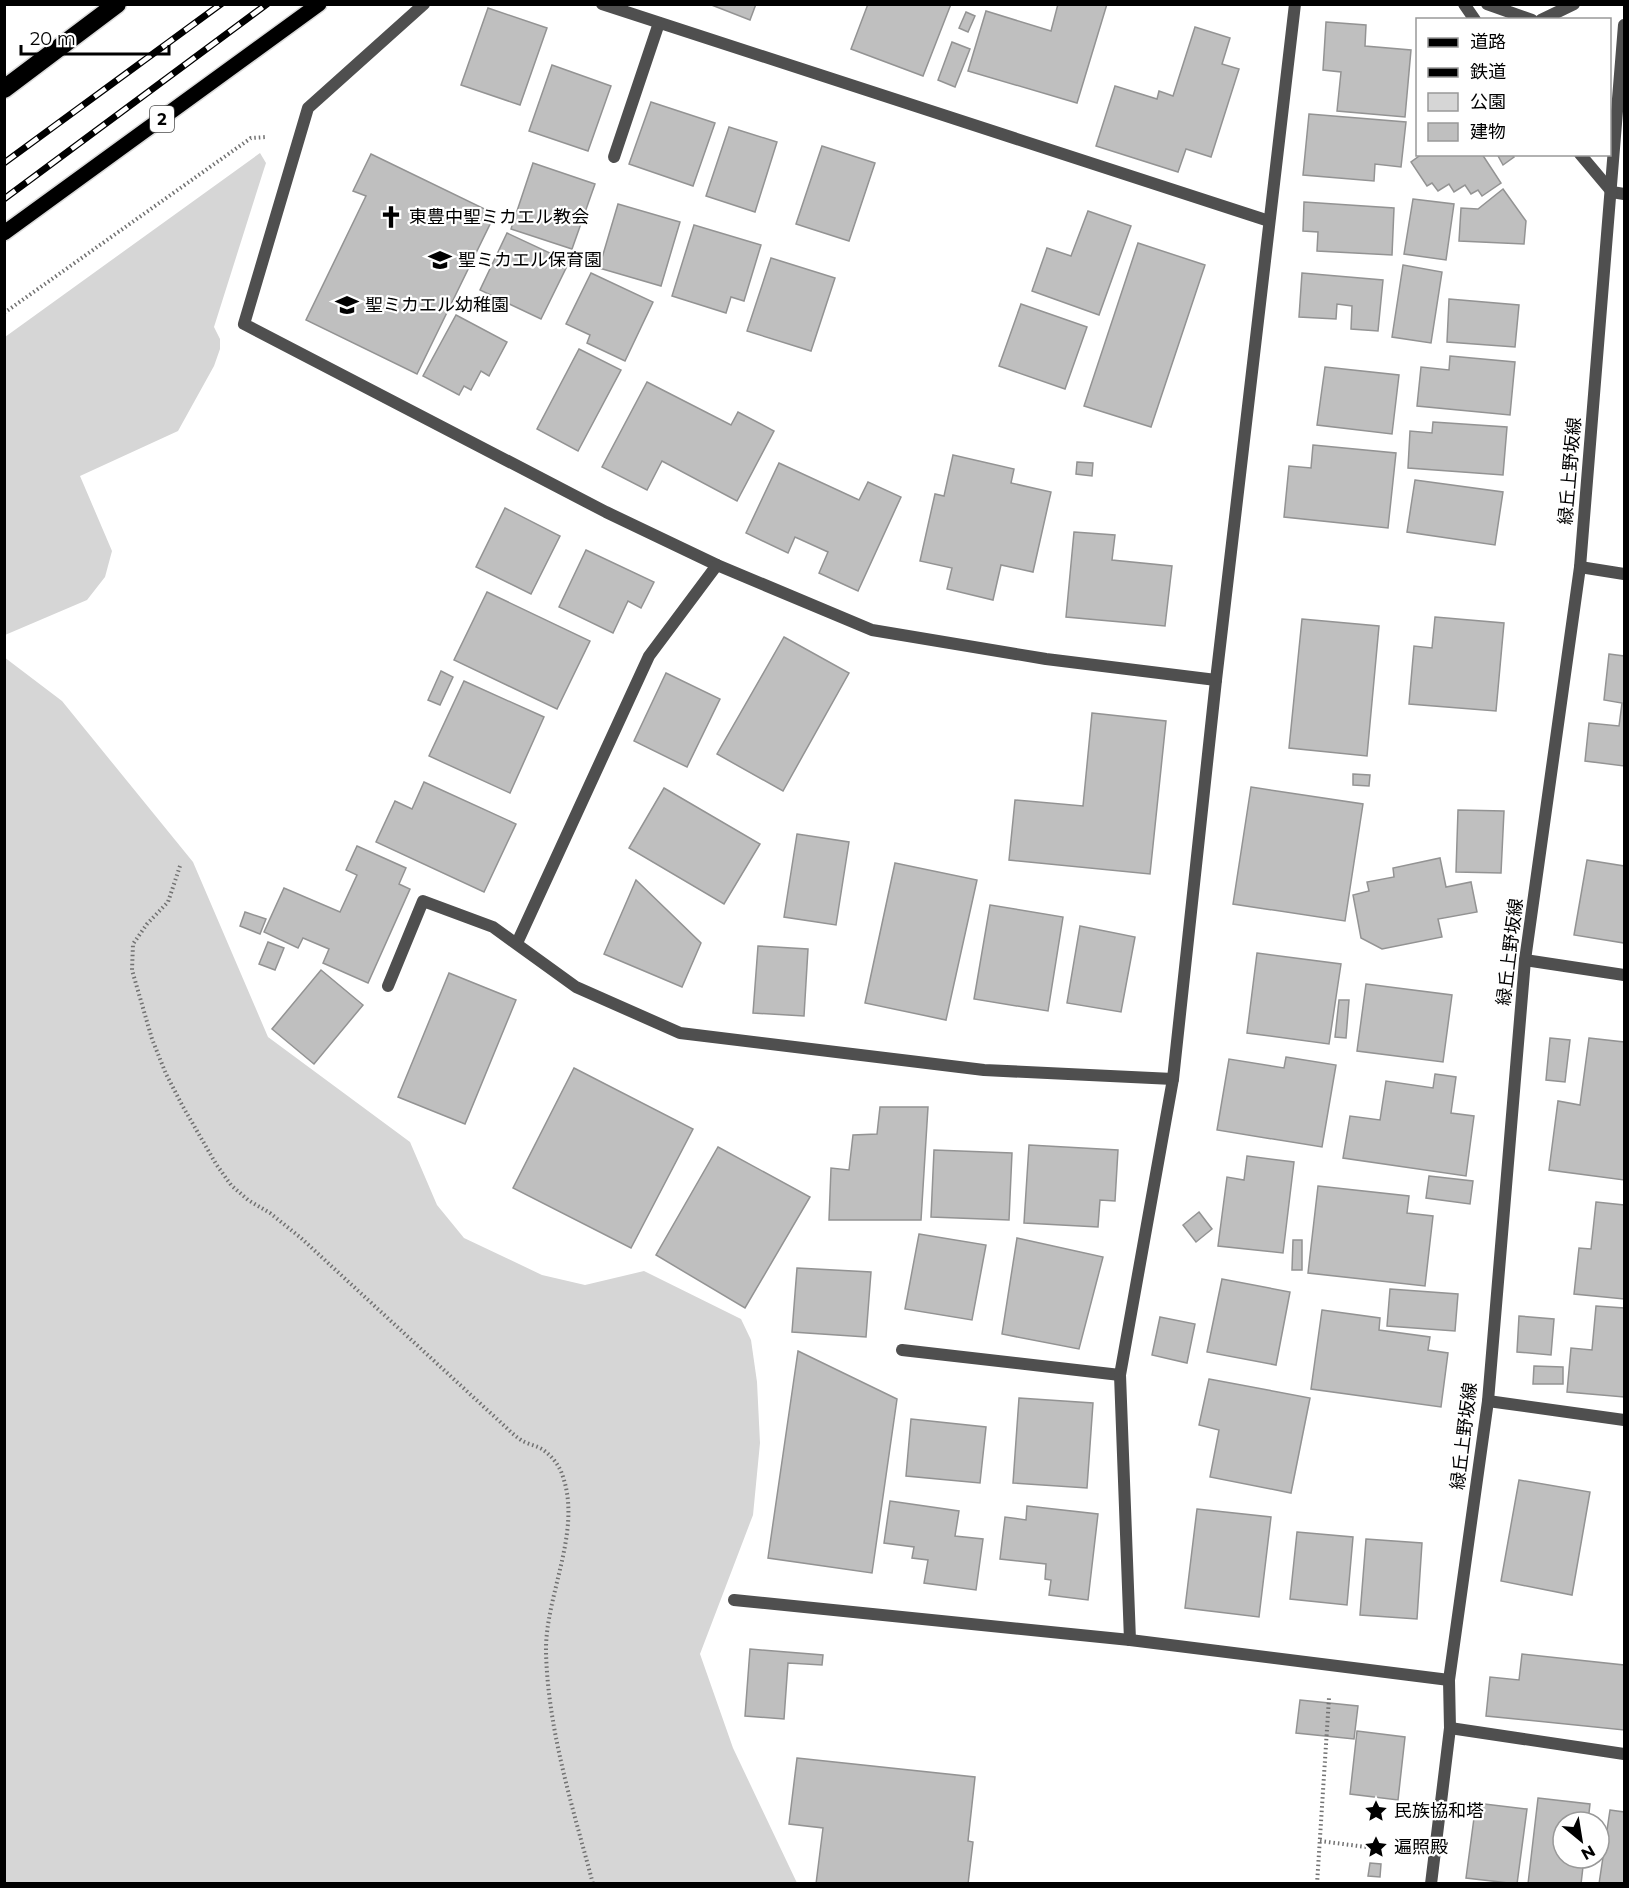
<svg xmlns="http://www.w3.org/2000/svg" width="1629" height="1888" viewBox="0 0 1629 1888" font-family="Montserrat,'Noto Sans JP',sans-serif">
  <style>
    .green { fill: #d6d6d6 }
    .building { fill: #bfbfbf; stroke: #939393; stroke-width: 1.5 }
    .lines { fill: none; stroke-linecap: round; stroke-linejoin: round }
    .primary-casing { stroke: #dbdbdb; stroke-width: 18 }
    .motorway-casing { stroke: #dbdbdb; stroke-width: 21 }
    .path { stroke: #717171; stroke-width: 4; stroke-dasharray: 1.5 3; stroke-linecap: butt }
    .service { stroke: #4f4f4f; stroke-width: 12 }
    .minor { stroke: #4f4f4f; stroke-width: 12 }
    .tertiary { stroke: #4f4f4f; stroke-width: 12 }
    .primary { stroke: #000; stroke-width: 15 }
    .motorway { stroke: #000; stroke-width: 18 }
    .rail-casing { stroke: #000; stroke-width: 7 }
    .rail { stroke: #fff; stroke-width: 4.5; stroke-dasharray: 14; stroke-linecap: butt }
    .labels { text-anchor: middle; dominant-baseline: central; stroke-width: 4.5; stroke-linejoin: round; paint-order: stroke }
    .shield { fill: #fff; stroke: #4c4c4c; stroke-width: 1.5 }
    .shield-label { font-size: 16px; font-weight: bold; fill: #000 }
    .poi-label { font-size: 18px; fill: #000; stroke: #fff; text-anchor: start }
    .street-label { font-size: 18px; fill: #000; stroke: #fff }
  </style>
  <rect width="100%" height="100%" fill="#fff"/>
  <g class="green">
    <path d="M260,153L266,163L264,169L214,327L220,339V349L214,366L178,431L80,476L112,551L105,577L87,600L5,635V337Z"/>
    <path d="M4,657L62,701L193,862L268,1037L410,1142L437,1205L464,1238L542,1275L585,1285L644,1271L741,1319L751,1340L757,1382L760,1443L753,1515L700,1654L733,1748L797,1883H5Z"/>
  </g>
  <g class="building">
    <path d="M709,4H756L750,20Z"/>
    <path d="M868,4H951L923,76L851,49Z"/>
    <path d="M1058,4H1107L1077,103L968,71L986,11L1051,31Z"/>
    <path d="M488,8L547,28L520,105L461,85Z"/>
    <path d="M966,12L975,16L968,32L959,28Z"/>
    <path d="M1326,22L1366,25L1365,46L1411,50L1405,117L1337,111L1341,72L1323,70Z"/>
    <path d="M1195,27L1230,38L1222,64L1239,69L1211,157L1186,149L1178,172L1096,146L1115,86L1157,99L1159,91L1173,96Z"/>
    <path d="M952,42L970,49L955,87L938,80Z"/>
    <path d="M552,65L611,86L588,151L529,131Z"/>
    <path d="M651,102L715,123L693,186L629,164Z"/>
    <path d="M1309,114L1406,122L1401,167L1375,164L1374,181L1303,175Z"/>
    <path d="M729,127L777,142L755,212L706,196Z"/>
    <path d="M822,146L875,163L849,241L796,224Z"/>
    <path d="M371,154L495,214L417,374L306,320L366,196L353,191Z"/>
    <path d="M1422,154H1482L1501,183L1482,196L1478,190L1471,194L1465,185L1454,192L1449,184L1438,191L1432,183L1427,186L1411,162Z"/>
    <path d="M1497,154H1512L1514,157L1503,165Z"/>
    <path d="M533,163L595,184L572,249L511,229Z"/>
    <path d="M1503,189L1526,221L1524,244L1459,241L1461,208L1478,209Z"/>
    <path d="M1413,199L1454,204L1446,260L1404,254Z"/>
    <path d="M1304,202L1394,208L1392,255L1317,251L1318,232L1303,231Z"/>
    <path d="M618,204L680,222L661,286L599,268Z"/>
    <path d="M1088,211L1131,226L1099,315L1032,291L1047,248L1071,256Z"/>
    <path d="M694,225L761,245L744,301L731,297L726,313L672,296Z"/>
    <path d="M507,233L569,262L541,319L480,290Z"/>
    <path d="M1138,243L1205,265L1151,427L1084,406Z"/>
    <path d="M771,258L835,278L811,351L747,331Z"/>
    <path d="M1403,265L1442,272L1431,343L1392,337Z"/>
    <path d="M591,273L653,302L625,361L587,343L590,335L566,324Z"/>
    <path d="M1302,273L1383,280L1378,331L1351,329L1352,306L1337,304L1336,319L1299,317Z"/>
    <path d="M1449,299L1519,305L1515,347L1447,342Z"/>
    <path d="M1021,304L1087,327L1065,389L999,366Z"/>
    <path d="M456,315L507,342L489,376L481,371L471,390L464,386L459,395L423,376Z"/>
    <path d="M579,349L621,370L578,451L537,429Z"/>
    <path d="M1450,356L1515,362L1510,415L1417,406L1421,367L1449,370Z"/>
    <path d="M1325,367L1399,375L1392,434L1317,425Z"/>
    <path d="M647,382L731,425L738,412L774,431L737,501L662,461L647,490L602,467Z"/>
    <path d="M1433,422L1507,427L1503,475L1408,468L1410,431L1432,433Z"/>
    <path d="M1313,445L1396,453L1388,528L1284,517L1289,466L1311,468Z"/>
    <path d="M953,455L1014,469L1011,483L1051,492L1033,572L1001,565L993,600L947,589L952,568L920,561L935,494L944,496Z"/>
    <path d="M1077,462L1093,463L1092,476L1076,474Z"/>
    <path d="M779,463L859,500L868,482L901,497L858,591L819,573L828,552L795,537L788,553L746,533Z"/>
    <path d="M1415,480L1503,492L1495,545L1407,532Z"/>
    <path d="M505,508L560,536L531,594L476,567Z"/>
    <path d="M1074,532L1115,535L1112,560L1172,566L1165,626L1066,617Z"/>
    <path d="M586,550L654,582L641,608L628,601L613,633L559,607Z"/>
    <path d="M487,592L590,641L557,709L454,660Z"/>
    <path d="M1435,617L1504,623L1496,711L1409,704L1414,646L1432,648Z"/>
    <path d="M1302,619L1379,626L1367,756L1289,748Z"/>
    <path d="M784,637L849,673L783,791L717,754Z"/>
    <path d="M1609,654L1624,656V766L1585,761L1589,723L1619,726L1622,703L1604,700Z"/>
    <path d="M441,671L453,677L440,705L428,700Z"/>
    <path d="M666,673L720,699L687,767L634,741Z"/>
    <path d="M464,681L544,717L510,793L429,756Z"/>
    <path d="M1092,713L1166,721L1150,874L1009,860L1015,800L1083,806Z"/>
    <path d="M1353,774L1370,775L1369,786L1353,785Z"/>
    <path d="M424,782L516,824L484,892L376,842L395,801L412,809Z"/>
    <path d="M1251,787L1363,804L1345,921L1233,904Z"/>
    <path d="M664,788L760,844L724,904L629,848Z"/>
    <path d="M1458,810L1504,811L1501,873L1456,872Z"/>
    <path d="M797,834L849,842L836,925L784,917Z"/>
    <path d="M357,846L406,868L399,884L410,889L368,983L323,963L329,949L303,938L298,948L264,932L284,888L340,912L357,875L346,870Z"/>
    <path d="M1440,858L1446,887L1471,882L1477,912L1438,919L1442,937L1382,949L1361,938L1353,895L1369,891L1367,882L1394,877L1393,868Z"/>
    <path d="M1587,860L1624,866V943L1574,935Z"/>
    <path d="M895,863L977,880L946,1020L865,1003Z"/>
    <path d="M636,880L701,943L682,987L604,954Z"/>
    <path d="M990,905L1063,917L1048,1011L974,999Z"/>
    <path d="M245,912L266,919L260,934L240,926Z"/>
    <path d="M1080,926L1135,937L1121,1012L1067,1003Z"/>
    <path d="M268,942L284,948L275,970L259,964Z"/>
    <path d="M758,946L808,949L804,1016L753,1013Z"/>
    <path d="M1257,953L1341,964L1329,1044L1247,1033Z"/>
    <path d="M321,970L363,1005L314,1064L272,1029Z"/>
    <path d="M449,973L516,1000L465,1124L398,1097Z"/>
    <path d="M1366,984L1452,995L1443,1062L1357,1051Z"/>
    <path d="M1339,1000H1349L1346,1038L1335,1037Z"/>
    <path d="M1550,1038L1570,1040L1565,1082L1546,1080Z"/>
    <path d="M1589,1038L1624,1042V1180L1549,1170L1558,1101L1580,1105Z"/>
    <path d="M1286,1057L1336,1065L1322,1147L1217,1130L1229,1059L1284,1068Z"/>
    <path d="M574,1068L693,1129L631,1248L513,1188Z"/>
    <path d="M1435,1074L1456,1077L1451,1113L1474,1116L1466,1176L1343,1158L1350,1116L1380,1120L1386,1081L1433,1088Z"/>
    <path d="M880,1107H928L921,1220H829L831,1168L849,1170L853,1135L877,1134Z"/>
    <path d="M1029,1145L1118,1150L1115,1201L1100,1200L1098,1227L1024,1223Z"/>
    <path d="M718,1147L810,1197L745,1308L656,1255Z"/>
    <path d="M934,1150L1012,1153L1009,1220L931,1217Z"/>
    <path d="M1247,1156L1294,1162L1283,1253L1218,1246L1227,1177L1244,1180Z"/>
    <path d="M1429,1176L1473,1181L1470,1204L1426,1198Z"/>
    <path d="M1318,1186L1409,1196L1407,1213L1433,1216L1425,1286L1308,1273Z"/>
    <path d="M1596,1202L1624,1205V1299L1574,1294L1579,1248L1591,1249Z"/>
    <path d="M1199,1212L1212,1229L1196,1242L1183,1225Z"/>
    <path d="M919,1234L986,1245L972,1320L905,1309Z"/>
    <path d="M1017,1238L1103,1257L1079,1349L1002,1334Z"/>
    <path d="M1293,1240H1302V1270H1292Z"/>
    <path d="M797,1268L871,1272L866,1337L792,1332Z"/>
    <path d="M1222,1279L1290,1292L1276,1365L1207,1352Z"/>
    <path d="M1390,1289L1458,1294L1455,1331L1387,1326Z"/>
    <path d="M1596,1306L1624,1308V1397L1567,1392L1571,1348L1592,1350Z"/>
    <path d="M1322,1310L1380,1318L1379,1330L1430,1337L1428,1350L1448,1353L1441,1407L1311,1389Z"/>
    <path d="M1519,1316L1554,1319L1551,1355L1517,1352Z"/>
    <path d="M1160,1317L1195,1324L1187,1363L1152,1355Z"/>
    <path d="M798,1351L897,1399L872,1573L768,1558Z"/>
    <path d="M1534,1366L1563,1367V1384H1533Z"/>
    <path d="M1209,1379L1310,1398L1291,1493L1210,1477L1219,1430L1199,1425Z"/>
    <path d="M1019,1398L1093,1403L1087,1488L1013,1483Z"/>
    <path d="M911,1419L986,1427L980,1483L906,1476Z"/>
    <path d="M1519,1480L1590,1492L1572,1595L1501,1581Z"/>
    <path d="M890,1501L959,1511L955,1536L983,1539L976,1590L924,1583L928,1560L912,1558L914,1547L884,1543Z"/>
    <path d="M1027,1506L1098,1514L1088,1600L1049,1595L1051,1580L1045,1579L1046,1564L1000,1559L1005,1517L1026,1520Z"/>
    <path d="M1197,1509L1271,1517L1259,1617L1185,1608Z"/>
    <path d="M1297,1532L1353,1537L1347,1605L1290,1599Z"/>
    <path d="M1366,1539L1422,1543L1417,1619L1360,1615Z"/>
    <path d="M750,1649L823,1655L822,1665L788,1663L784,1719L745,1716Z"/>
    <path d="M1522,1654L1624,1665V1730L1486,1716L1490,1677L1519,1680Z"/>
    <path d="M1300,1700L1358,1706L1354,1739L1296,1733Z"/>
    <path d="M1357,1731L1405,1737L1398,1800L1350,1794Z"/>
    <path d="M797,1758L975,1777L968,1841L973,1842L968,1884H816L823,1828L789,1824Z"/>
    <path d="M1538,1798L1590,1804L1588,1822H1563V1858H1584L1581,1884H1528Z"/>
    <path d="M1476,1803L1527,1809L1517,1884L1466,1878Z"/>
    <path d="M1610,1810L1624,1812V1884H1599Z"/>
    <path d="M1370,1863L1381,1864L1380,1877L1368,1876Z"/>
  </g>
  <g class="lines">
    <g class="primary-casing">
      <path id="primary" d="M4,233L319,4"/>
    </g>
    <g class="motorway-casing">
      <path id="motorway" d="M4,89L117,4"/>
    </g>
    <g class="path">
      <path d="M4,313L251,138L266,137"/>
      <path d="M180,866L168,902L147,924L133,944L132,970L152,1039L166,1074L182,1105L216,1164L231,1185L248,1200L270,1213L301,1238L497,1419C505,1426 512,1434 521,1440C527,1444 535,1445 542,1449C552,1456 560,1466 563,1477C582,1532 545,1596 546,1652C548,1731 573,1808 593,1884"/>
      <path d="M1320,1841L1366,1847"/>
      <path d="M1317,1884L1329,1698"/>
    </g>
    <g class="service">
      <path d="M614,157L659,23"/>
      <path d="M902,1350L1120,1375"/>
    </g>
    <g class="minor">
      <path d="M424,4L308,108L244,324L606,512L717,565L872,630L1046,659L1216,680"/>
      <path d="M602,4L1269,221"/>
      <path d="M1487,4L1532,20"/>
      <path d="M1541,20L1574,4"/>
      <path d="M1612,192L1624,194"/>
      <path d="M1580,567L1624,574"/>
      <path d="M517,943L649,656L717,565"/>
      <path d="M1525,960L1624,975"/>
      <path d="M388,986L423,901L493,927L576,987L680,1033L984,1070L1173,1079"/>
      <path d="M1488,1401L1624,1420"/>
      <path d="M734,1600L1130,1640L1449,1680"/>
      <path d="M1130,1640L1120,1375L1173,1079L1216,680L1295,4"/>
      <path d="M1450,1728L1624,1754"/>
    </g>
    <g class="tertiary">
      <path d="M1464,4L1475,20"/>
      <path d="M1580,154L1612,192"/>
      <path d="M1431,1884L1450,1728L1449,1680L1488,1401L1525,960L1580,567L1624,25"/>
    </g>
    <use href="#primary" class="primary"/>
    <use href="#motorway" class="motorway"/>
    <g class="rail-casing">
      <g id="rail">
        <path d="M4,163L221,4"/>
        <path d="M4,199L267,4"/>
      </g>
    </g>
    <use href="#rail" class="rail"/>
  </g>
  <defs>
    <g id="church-bare" transform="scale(1.8)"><path d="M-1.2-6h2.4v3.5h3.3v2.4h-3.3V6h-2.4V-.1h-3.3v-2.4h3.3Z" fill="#000" stroke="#fff" stroke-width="2.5" paint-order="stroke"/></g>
    <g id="school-bare" transform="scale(1.8)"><path d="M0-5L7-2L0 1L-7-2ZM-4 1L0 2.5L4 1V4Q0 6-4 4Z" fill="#000" stroke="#fff" stroke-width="2.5" paint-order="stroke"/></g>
    <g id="sight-bare" transform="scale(1.8)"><path d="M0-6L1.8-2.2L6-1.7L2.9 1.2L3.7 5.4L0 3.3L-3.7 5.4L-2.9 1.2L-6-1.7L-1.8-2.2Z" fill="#000" stroke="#fff" stroke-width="2.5" paint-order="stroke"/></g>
  </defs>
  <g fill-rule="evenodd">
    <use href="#church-bare" x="391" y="217"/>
    <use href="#school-bare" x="440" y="260"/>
    <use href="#school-bare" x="347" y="305"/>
    <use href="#sight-bare" x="1376" y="1811"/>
    <use href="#sight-bare" x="1376" y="1847"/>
  </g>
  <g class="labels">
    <rect class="shield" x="150" y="106" width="24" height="26" rx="4.5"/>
    <g class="shield-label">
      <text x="162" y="119">2</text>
    </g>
    <g class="poi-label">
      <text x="409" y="217">東豊中聖ミカエル教会</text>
      <text x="458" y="260">聖ミカエル保育園</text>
      <text x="365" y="305">聖ミカエル幼稚園</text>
      <text x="1394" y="1811">民族協和塔</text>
      <text x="1394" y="1847">遍照殿</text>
    </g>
    <g class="street-label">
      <text transform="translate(1570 471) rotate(-85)">緑丘上野坂線</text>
      <text transform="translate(1510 952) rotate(-83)">緑丘上野坂線</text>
      <text transform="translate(1464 1436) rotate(-83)">緑丘上野坂線</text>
    </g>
  </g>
  <rect width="1629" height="1888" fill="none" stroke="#000000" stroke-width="12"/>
  <rect x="1416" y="18" width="195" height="138" fill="#ffffff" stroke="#999999" stroke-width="1.5"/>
  <rect x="1428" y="38" width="30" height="9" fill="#000000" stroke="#999999" stroke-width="1.5"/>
  <text x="1470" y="48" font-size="18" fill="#000000">道路</text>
  <rect x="1428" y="68" width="30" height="9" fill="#000000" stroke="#999999" stroke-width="1.5"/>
  <text x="1470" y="78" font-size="18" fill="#000000">鉄道</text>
  <rect x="1428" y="93" width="30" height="18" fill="#d6d6d6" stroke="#999999" stroke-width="1.5"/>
  <text x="1470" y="108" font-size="18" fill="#000000">公園</text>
  <rect x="1428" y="123" width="30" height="18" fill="#bfbfbf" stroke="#999999" stroke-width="1.5"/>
  <text x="1470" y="138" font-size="18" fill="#000000">建物</text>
  <g transform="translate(1581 1840) rotate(150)"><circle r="28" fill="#ffffff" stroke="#999999" stroke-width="1.5"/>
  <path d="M0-4.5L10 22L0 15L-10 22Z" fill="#000000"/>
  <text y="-9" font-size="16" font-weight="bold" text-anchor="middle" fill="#000000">N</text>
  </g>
  <path d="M21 45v9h148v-9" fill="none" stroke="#000000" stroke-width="3"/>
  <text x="30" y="45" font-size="18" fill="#000000" stroke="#ffffff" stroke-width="4.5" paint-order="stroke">20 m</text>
</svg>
